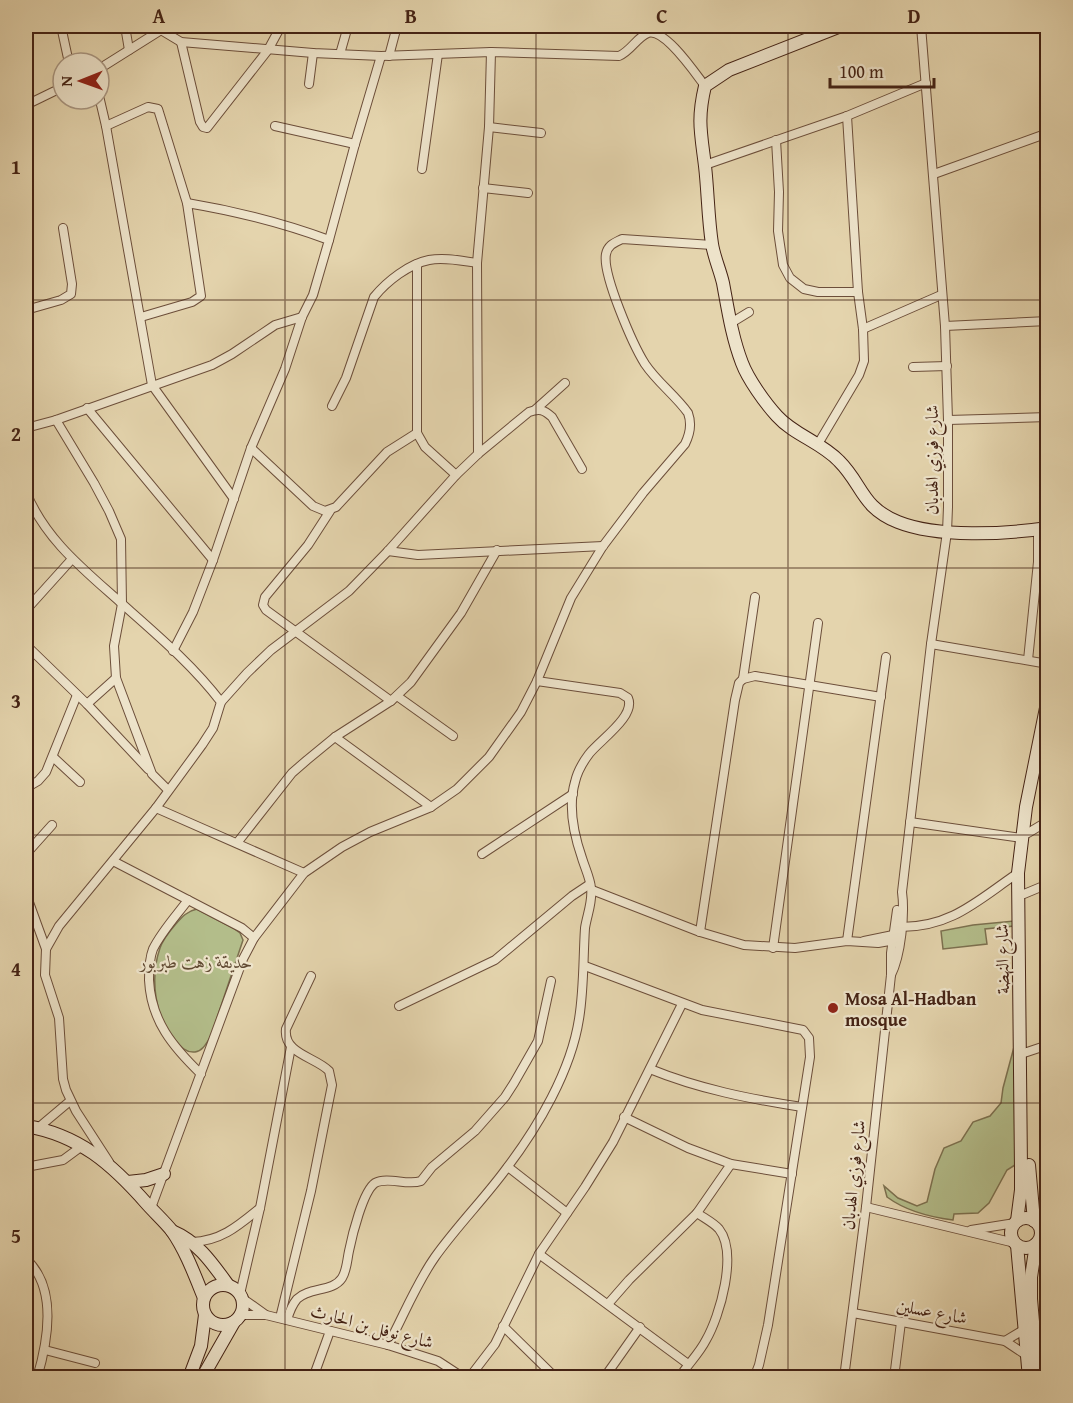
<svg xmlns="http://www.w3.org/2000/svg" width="1073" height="1403" viewBox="0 0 1073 1403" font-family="'Gentium Book Plus',Amiri,serif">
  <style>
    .green { fill: #b3bd8a; stroke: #7c704f; stroke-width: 1.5 }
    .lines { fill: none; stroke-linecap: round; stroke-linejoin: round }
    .street-casing { stroke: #6c4e3a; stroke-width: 10 }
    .secondary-casing { stroke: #442214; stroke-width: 14 }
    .street { stroke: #ede3ca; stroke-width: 8 }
    .secondary { stroke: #ede3ca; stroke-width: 12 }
    .grid { fill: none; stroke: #442214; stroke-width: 1.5; stroke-opacity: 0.55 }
    .poi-dot { fill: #8f2418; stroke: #ede3ca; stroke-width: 2 }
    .labels { text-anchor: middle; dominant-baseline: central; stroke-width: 4.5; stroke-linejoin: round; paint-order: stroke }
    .street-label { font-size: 18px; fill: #442214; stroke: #ede3ca }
    .park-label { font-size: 18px; font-style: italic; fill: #604932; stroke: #ede3ca }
    .poi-label { font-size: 18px; font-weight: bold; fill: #442214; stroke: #ede3ca; text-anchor: start }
    .neatline { fill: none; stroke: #442214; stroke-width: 2 }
    .grid-label { font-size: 20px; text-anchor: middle; font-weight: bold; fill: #442214 }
  </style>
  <rect width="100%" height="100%" fill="#e4d4ad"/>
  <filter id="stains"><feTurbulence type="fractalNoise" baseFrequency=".00333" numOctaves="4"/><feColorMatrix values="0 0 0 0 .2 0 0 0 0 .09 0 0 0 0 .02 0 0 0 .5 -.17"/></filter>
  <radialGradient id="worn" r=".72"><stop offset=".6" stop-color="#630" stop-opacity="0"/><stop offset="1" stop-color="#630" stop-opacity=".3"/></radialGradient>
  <g class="green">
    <path d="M197,909L233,928L240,933L243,940L211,1036C207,1042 203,1051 195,1052C186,1053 181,1047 176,1041C154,1019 150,977 160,948C163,939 169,932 175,925C182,917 187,911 197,909Z"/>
    <path d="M1014,921V926L985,929L987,944L943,949L941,931L973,925Z"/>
    <path d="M1014,1047L1015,1165L1007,1170L989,1203L978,1213L954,1214L953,1220C929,1217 906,1211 887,1197L884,1186L898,1198L917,1206L927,1202L935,1169L944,1148L961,1141L973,1122L990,1116L1001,1103L1003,1088Z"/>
  </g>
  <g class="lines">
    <g class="street-casing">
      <g id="street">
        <path d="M61,26L69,63"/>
        <path d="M125,26L129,50"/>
        <path d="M161,30L181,42L313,53L381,56L491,52L619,56C631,51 637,37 648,33C665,28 695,73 705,86"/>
        <path d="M181,42L200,122L203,127L207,128L268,50L281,26"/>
        <path d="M340,54L348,26"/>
        <path d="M389,56L397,26"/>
        <path d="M99,69L161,30L165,26"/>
        <path d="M309,84L313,53"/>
        <path d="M99,96L106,126L152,385L234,499"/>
        <path d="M26,105L63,87"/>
        <path d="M106,126L148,107L158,109L187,203"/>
        <path d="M275,126L355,144"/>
        <path d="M489,127L541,133"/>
        <path d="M776,140L779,192L778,231L783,265L790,278L804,289L818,292H858"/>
        <path d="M705,165L847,116L926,83"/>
        <path d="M422,169L438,54"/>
        <path d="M934,174L1048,133"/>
        <path d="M483,188L528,193"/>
        <path d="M329,240L355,144L381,56"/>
        <path d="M417,264V433L425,447L456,475"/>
        <path d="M26,310L61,300L71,294L72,284L63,228"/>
        <path d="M141,317L192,302L201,296L187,203C235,211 283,223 329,240L313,295L302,317L285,369L251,448L213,560L193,612L173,651"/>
        <path d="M731,323L749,312"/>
        <path d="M945,326L1048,321"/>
        <path d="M863,329L941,295"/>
        <path d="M913,367L947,366"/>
        <path d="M332,406L346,378L374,297C387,281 409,264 429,260C445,257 462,261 477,263"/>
        <path d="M87,408L213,560"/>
        <path d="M536,409L565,383"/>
        <path d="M56,420L94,483L109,511L121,539L122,604L114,646L116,678L152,774L168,790"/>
        <path d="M948,420L1048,417"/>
        <path d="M26,428L56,420L212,365L232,354L275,325L302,317"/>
        <path d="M818,444L859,375L864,361L863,329L858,292L847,116"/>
        <path d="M251,448L313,506L325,511L336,507L387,452L417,433"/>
        <path d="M478,454L477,263L489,127L491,52"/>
        <path d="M26,492C45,539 83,569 120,602C155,633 193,665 221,702L213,728L202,745L156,808L59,926L46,949L45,975L59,1018L63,1079L66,1090L76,1111L109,1162"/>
        <path d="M330,511L308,545L265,597L263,605L266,610L391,701"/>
        <path d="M388,551L418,555L603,546"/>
        <path d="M26,610L72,559"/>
        <path d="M931,644L1048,664"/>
        <path d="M26,645L87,704L148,769"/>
        <path d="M1028,660L1038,562V529"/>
        <path d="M743,679L755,676L881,697"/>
        <path d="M397,696L453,736"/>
        <path d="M221,702L247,673L271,650L349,591L388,551L456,475L478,454L529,412C540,408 544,410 552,417L582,469"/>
        <path d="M87,704L116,678"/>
        <path d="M335,737L431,807"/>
        <path d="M53,757L80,782"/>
        <path d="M26,788L38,781L46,772L77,695"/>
        <path d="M156,808L304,873"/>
        <path d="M910,822L1021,838"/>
        <path d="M1028,833L1048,821"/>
        <path d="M237,843L292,773L307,760L335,737L391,701L411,682L461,613L497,550"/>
        <path d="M26,854L52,825"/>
        <path d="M482,854L573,794"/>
        <path d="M113,861L242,928L254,938"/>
        <path d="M592,890L700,932L744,945L795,948L847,941L878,943L895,940"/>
        <path d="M26,894L46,949"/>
        <path d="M1024,894L1048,884"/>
        <path d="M188,900C176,916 162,931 153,949C149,959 149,970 149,980C151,1021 173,1047 201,1074"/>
        <path d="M901,927C952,927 978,900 1018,873"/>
        <path d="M700,932L735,700L739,683L743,679L755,597"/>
        <path d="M847,941L886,657"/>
        <path d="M864,941L898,934"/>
        <path d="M773,948L818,623"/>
        <path d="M585,966L702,1010L803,1030L809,1038L810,1057L768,1325L759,1365L754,1378"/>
        <path d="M891,975C901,955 905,914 902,892L931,644L947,532L948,507V420L945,326L921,26"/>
        <path d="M399,1006L495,960L572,896L590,884"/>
        <path d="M1021,1054L1048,1045"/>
        <path d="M650,1069C699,1089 750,1099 802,1107"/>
        <path d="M624,1117L688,1148L731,1164L792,1174"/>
        <path d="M38,1128L70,1101"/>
        <path d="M26,1167L63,1160L82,1146"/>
        <path d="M508,1167L567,1213"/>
        <path d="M866,1207L1015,1243"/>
        <path d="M151,1208L243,959L254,938L304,873L342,847L370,832L431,807L457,789L489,757L521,712L537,681L571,598L603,546L643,493L685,444C690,434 692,424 688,413C675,395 657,382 645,364C633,345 602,274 606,254C608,245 614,243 622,239L712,245"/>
        <path d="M1038,1224L1048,1225"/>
        <path d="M971,1230L1015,1223"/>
        <path d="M1039,1240L1048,1238"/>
        <path d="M192,1242C221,1241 238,1226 260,1208"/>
        <path d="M539,1254L688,1364"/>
        <path d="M26,1259C58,1288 48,1341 37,1378"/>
        <path d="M240,1294L260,1208L291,1047"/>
        <path d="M242,1298L266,1315"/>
        <path d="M608,1304L629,1280L697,1213L731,1164"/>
        <path d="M853,1313L1005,1341L1026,1355"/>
        <path d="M240,1315H266L388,1345L438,1361L464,1378"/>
        <path d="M280,1318L311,1191L332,1085L329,1071C316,1057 283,1054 286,1029L311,976"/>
        <path d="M287,1320C289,1313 292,1305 297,1299C309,1287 333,1292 342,1278C347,1270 347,1260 349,1251C352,1236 363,1191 375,1183C388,1176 407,1186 421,1181L432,1167L475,1131L505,1097L514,1083L538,1041L551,981"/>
        <path d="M503,1326L556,1378"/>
        <path d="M1005,1341L1025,1329"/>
        <path d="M388,1345C404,1315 416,1284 435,1257C457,1226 484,1199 506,1169C538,1127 571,1071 579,1019C584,989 583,959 585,928C587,915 593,901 591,888C590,878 585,868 582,858C574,835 568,806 575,782C577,773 583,762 589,754C600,740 636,716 628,698L620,693L537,681"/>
        <path d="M45,1350L95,1363"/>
        <path d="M313,1378L330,1331"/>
        <path d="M469,1378L495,1344L539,1254L585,1187L613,1142L682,1004"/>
        <path d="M604,1378L640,1327"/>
        <path d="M679,1378C687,1365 699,1354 706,1340C720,1316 738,1253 719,1229C714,1223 704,1218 697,1213"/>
        <path d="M844,1378L866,1207L891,975V953L897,910"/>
        <path d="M894,1378L901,1322"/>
      </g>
    </g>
    <g class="secondary-casing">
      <g id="secondary">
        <path d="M841,26L729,70L705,86C697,120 701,133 705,166C708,192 708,218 712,244C714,257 720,270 723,283C728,310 732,337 742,363C748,379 765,403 777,416C794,435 821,442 839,461C863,485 861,507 898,522C938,538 1005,534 1048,528"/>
        <path d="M26,1126C79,1135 112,1164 147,1204C155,1213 165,1222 172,1231C186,1251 195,1276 204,1298"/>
        <path d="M1029,1165L1034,1221"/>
        <path d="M128,1182L146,1180L164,1174"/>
        <circle cx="1026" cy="1233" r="15"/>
        <path d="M1017,1221L1021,1190V1169L1018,873L1026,807L1048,698"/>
        <path d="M172,1231C198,1242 212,1263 228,1285"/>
        <path d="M1036,1244L1031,1277V1299L1038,1378"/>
        <path d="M1017,1245L1029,1378"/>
        <circle cx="223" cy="1305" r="20"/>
        <path d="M189,1378L201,1346L205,1315"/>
        <path d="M202,1378L234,1322"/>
      </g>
    </g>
    <use href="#street" class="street"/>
    <use href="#secondary" class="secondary"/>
  </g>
  <path class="grid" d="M285,26V1378M536,26V1378M788,26V1378M26,300H1048M26,568H1048M26,835H1048M26,1103H1048"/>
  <circle class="poi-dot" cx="833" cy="1008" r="6"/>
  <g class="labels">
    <g class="street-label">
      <text transform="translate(931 460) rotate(-90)">شارع فوزي الهدبان</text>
      <text transform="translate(1002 959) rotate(-91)">شارع النهضة</text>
      <text transform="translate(853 1175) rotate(-84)">شارع فوزي الهدبان</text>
      <text transform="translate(932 1311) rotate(11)">شارع عسلين</text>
      <text transform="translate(372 1326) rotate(15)">شارع نوفل بن الحارث</text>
    </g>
    <g class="park-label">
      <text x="196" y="961">حديقة زهت طبربور</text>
    </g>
    <g class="poi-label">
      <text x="845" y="998">Mosa Al-Hadban<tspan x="845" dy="21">mosque</tspan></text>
    </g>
  </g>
  <rect width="1073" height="1403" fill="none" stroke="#e4d4ad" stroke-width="66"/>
  <g transform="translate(81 81) rotate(269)"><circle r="28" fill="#ede3ca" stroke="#a99681" stroke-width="1.5"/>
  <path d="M0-4.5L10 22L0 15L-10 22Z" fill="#8f2418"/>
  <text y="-9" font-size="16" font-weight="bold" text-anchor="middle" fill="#442214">N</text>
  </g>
  <path d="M830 78v9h104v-9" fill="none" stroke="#442214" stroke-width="3"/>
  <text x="839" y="78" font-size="18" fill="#442214" stroke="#ede3ca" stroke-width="4.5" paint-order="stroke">100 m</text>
  <rect x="33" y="33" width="1007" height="1337" class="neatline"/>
  <g class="grid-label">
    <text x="159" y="23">A</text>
    <text x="411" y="23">B</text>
    <text x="662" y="23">C</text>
    <text x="914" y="23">D</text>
    <text x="16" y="174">1</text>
    <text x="16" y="441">2</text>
    <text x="16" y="708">3</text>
    <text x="16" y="976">4</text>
    <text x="16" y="1243">5</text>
  </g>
  <rect width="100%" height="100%" filter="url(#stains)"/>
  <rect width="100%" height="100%" fill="url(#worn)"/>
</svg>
